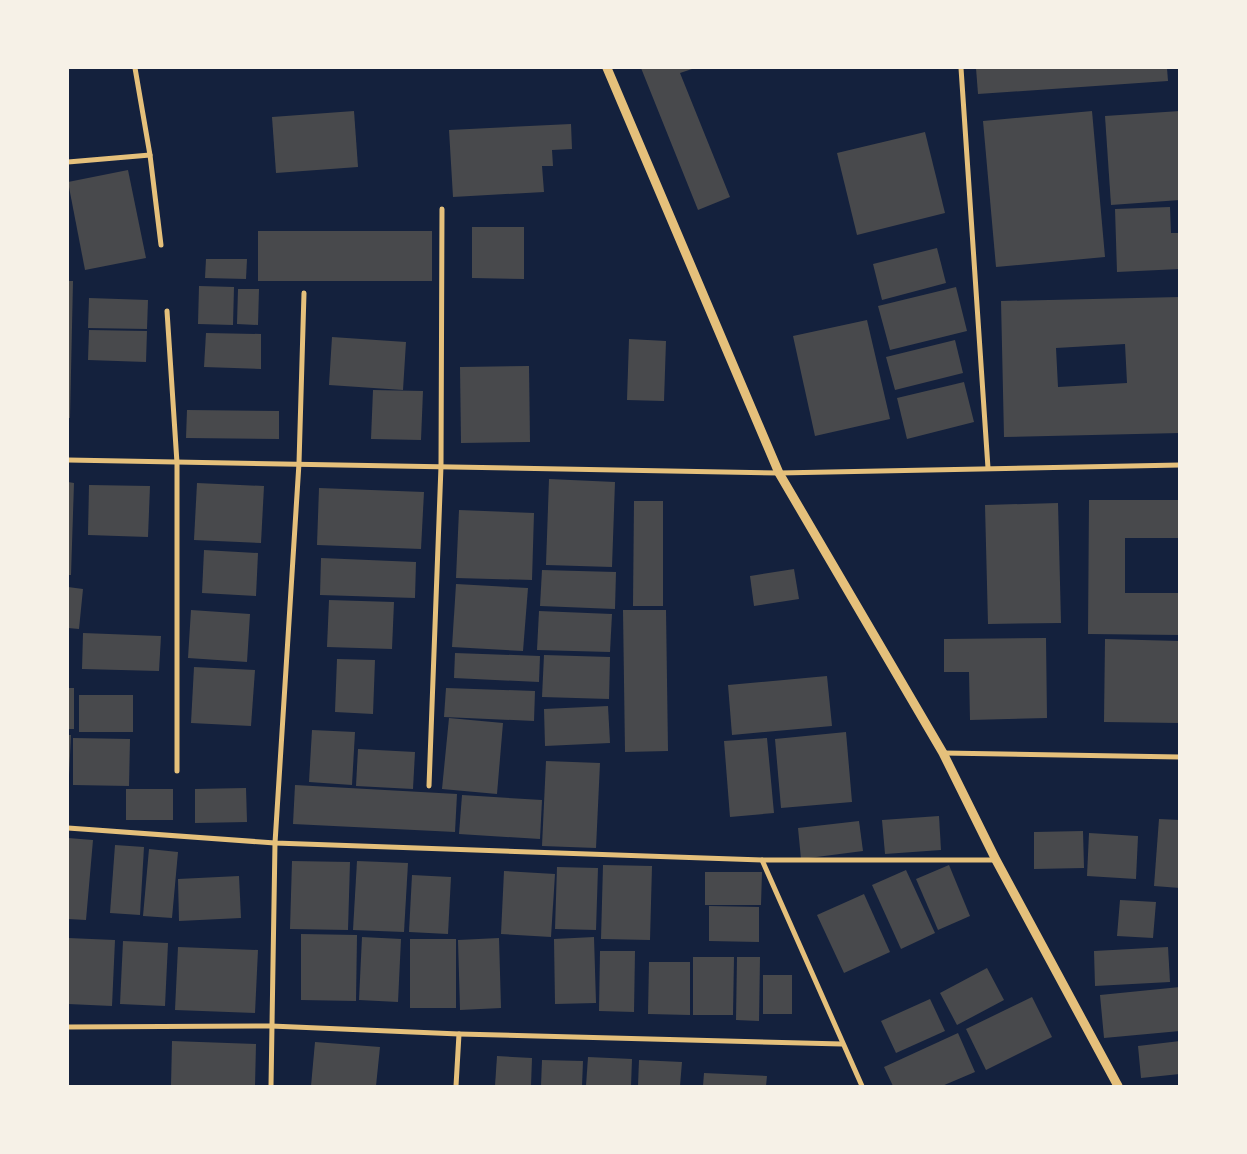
<svg xmlns="http://www.w3.org/2000/svg" width="1247" height="1154" viewBox="0 0 1247 1154" font-family="'Golos Text',sans-serif">
  <style>
    .building { fill: #48494c; fill-rule: evenodd }
    .lines { fill: none; stroke-linecap: round; stroke-linejoin: round }
    .minor { stroke: #e5c07b; stroke-width: 5 }
    .tertiary { stroke: #e5c07b; stroke-width: 9 }
  </style>
  <rect width="100%" height="100%" fill="#14213d"/>
  <g class="building">
    <path d="M641,68H695L680,73L730,197L698,210Z"/>
    <path d="M976,68H1167L1168,81L978,94Z"/>
    <path d="M354,111L358,167L276,173L272,117Z"/>
    <path d="M1092,111L1105,257L996,267L983,121Z"/>
    <path d="M1180,111V200L1111,205L1105,116Z"/>
    <path d="M571,124L572,149L552,150L553,166H542L544,192L453,197L449,130Z"/>
    <path d="M925,132L945,213L857,235L837,153Z"/>
    <path d="M128,170L146,258L85,270L68,182Z"/>
    <path d="M1170,207L1171,233H1180V269L1117,272L1115,209Z"/>
    <path d="M472,227H524V279L472,278Z"/>
    <rect x="258" y="231" width="174" height="50"/>
    <path d="M937,248L946,283L882,300L873,264Z"/>
    <path d="M206,259H247L246,279L205,278Z"/>
    <path d="M68,281H73L70,418H68Z"/>
    <path d="M199,286L234,287L233,325L198,324Z"/>
    <path d="M956,287L967,331L890,350L878,306Z"/>
    <path d="M238,289H259L258,325L237,324Z"/>
    <path d="M1180,297V433L1004,437L1001,301ZM1125,344L1127,383L1058,387L1056,348Z"/>
    <path d="M89,298L148,300L147,329L88,328Z"/>
    <path d="M867,320L890,419L815,436L793,336Z"/>
    <path d="M89,330L147,331L146,362L88,360Z"/>
    <path d="M206,333L261,334V369L204,367Z"/>
    <path d="M332,337L406,342L403,390L329,385Z"/>
    <path d="M629,339L666,341L664,401L627,400Z"/>
    <path d="M955,340L963,373L895,390L886,357Z"/>
    <path d="M529,366L530,442L461,443L460,367Z"/>
    <path d="M964,382L974,422L907,439L897,398Z"/>
    <path d="M373,390L423,391L421,440L371,439Z"/>
    <path d="M187,410L279,411V439L186,438Z"/>
    <path d="M549,479L615,482L612,567L546,565Z"/>
    <path d="M68,482L74,483L71,575H68Z"/>
    <path d="M197,483L264,486L261,543L194,540Z"/>
    <path d="M89,485L150,486L148,537L88,535Z"/>
    <path d="M319,488L424,492L421,549L317,545Z"/>
    <path d="M1089,500H1180V538H1125V593H1180V635L1088,634Z"/>
    <path d="M634,501H663V606H633Z"/>
    <path d="M1058,503L1061,623L988,624L985,505Z"/>
    <path d="M459,510L534,513L532,580L456,578Z"/>
    <path d="M204,550L258,553L256,596L202,593Z"/>
    <path d="M321,558L416,562L415,598L320,595Z"/>
    <path d="M794,569L799,599L754,606L750,576Z"/>
    <path d="M542,570L616,572L615,609L540,606Z"/>
    <path d="M456,584L528,588L523,651L452,647Z"/>
    <path d="M68,587L83,589L79,629L68,628Z"/>
    <path d="M329,600L394,602L392,649L327,647Z"/>
    <path d="M191,610L250,614L247,662L188,658Z"/>
    <path d="M623,610H666L668,751L625,752Z"/>
    <path d="M539,611L612,614L610,652L537,650Z"/>
    <path d="M83,633L161,636L159,671L82,669Z"/>
    <path d="M1046,638L1047,718L970,720L969,672H944V639Z"/>
    <path d="M1105,639L1180,641V723L1104,722Z"/>
    <path d="M455,653L540,656L539,682L454,678Z"/>
    <path d="M544,655L610,657L609,699L542,697Z"/>
    <path d="M337,659L375,660L373,714L335,712Z"/>
    <path d="M194,667L255,670L251,726L191,723Z"/>
    <path d="M827,676L832,726L732,735L728,685Z"/>
    <rect x="68" y="688" width="6" height="41"/>
    <path d="M446,688L535,691L534,721L444,717Z"/>
    <rect x="79" y="695" width="54" height="37"/>
    <path d="M608,706L610,743L545,746L544,709Z"/>
    <path d="M449,718L503,723L497,794L442,789Z"/>
    <path d="M312,730L355,732L352,785L309,782Z"/>
    <path d="M846,732L852,802L781,808L775,739Z"/>
    <path d="M68,735H71L69,776H68Z"/>
    <path d="M73,738L130,739L129,786L73,785Z"/>
    <path d="M767,738L774,813L730,817L724,741Z"/>
    <path d="M358,749L415,752L413,789L356,786Z"/>
    <path d="M546,761L600,763L596,848L542,846Z"/>
    <path d="M295,785L457,794L455,832L293,824Z"/>
    <path d="M246,788L247,822L195,823V789Z"/>
    <rect x="126" y="789" width="47" height="31"/>
    <path d="M462,795L542,800L540,839L459,834Z"/>
    <path d="M939,816L941,850L885,854L882,820Z"/>
    <path d="M1159,819L1180,820V888L1154,886Z"/>
    <path d="M859,821L863,851L801,859L798,828Z"/>
    <path d="M1083,831L1084,868L1034,869V832Z"/>
    <path d="M1089,833L1138,836L1136,879L1087,876Z"/>
    <path d="M68,838L93,840L86,920L68,919Z"/>
    <path d="M115,845L144,847L140,915L110,913Z"/>
    <path d="M149,849L178,852L172,918L143,916Z"/>
    <path d="M292,861L350,862L348,930L290,929Z"/>
    <path d="M357,861L408,863L404,932L353,930Z"/>
    <path d="M603,865L652,866L650,940L601,939Z"/>
    <path d="M949,865L970,916L938,930L916,879Z"/>
    <path d="M557,867L598,868L596,930L555,929Z"/>
    <path d="M906,870L935,933L901,949L872,885Z"/>
    <path d="M504,871L555,874L551,937L501,934Z"/>
    <path d="M705,872H762L761,905H705Z"/>
    <path d="M412,875L451,877L448,934L409,932Z"/>
    <path d="M239,876L241,918L179,921L178,879Z"/>
    <path d="M864,894L890,952L844,973L817,915Z"/>
    <path d="M1120,900L1156,902L1153,938L1117,936Z"/>
    <path d="M709,906L759,907V942L709,941Z"/>
    <path d="M301,934L357,935L356,1001L301,1000Z"/>
    <path d="M362,937L401,939L398,1002L359,1000Z"/>
    <path d="M594,937L596,1003L555,1004L554,939Z"/>
    <path d="M68,938L115,940L112,1006L68,1004Z"/>
    <path d="M499,938L501,1008L460,1010L458,940Z"/>
    <rect x="410" y="939" width="46" height="69"/>
    <path d="M123,941L168,943L165,1006L120,1004Z"/>
    <path d="M178,947L258,950L255,1013L175,1010Z"/>
    <path d="M1168,947L1170,982L1095,986L1094,951Z"/>
    <path d="M600,951H635L634,1012L599,1011Z"/>
    <path d="M693,957H734L733,1015H693Z"/>
    <path d="M737,957H760L759,1021L736,1020Z"/>
    <path d="M649,962H690V1015L648,1014Z"/>
    <path d="M987,968L1004,1000L957,1025L940,993Z"/>
    <rect x="763" y="975" width="29" height="39"/>
    <path d="M1180,987V1031L1104,1038L1100,995Z"/>
    <path d="M1032,997L1052,1037L986,1070L966,1029Z"/>
    <path d="M930,999L945,1031L896,1053L881,1021Z"/>
    <path d="M958,1033L975,1072L942,1086H893L884,1067Z"/>
    <path d="M172,1041L256,1044L255,1086H171Z"/>
    <path d="M1180,1041V1074L1141,1078L1138,1046Z"/>
    <path d="M315,1042L380,1047L376,1086H311Z"/>
    <path d="M497,1056L532,1058L531,1086H495Z"/>
    <path d="M588,1057L632,1059L631,1086H586Z"/>
    <path d="M542,1060L583,1061L582,1086H541Z"/>
    <path d="M639,1060L682,1062L680,1086H638Z"/>
    <path d="M704,1073L767,1076L766,1086H703Z"/>
  </g>
  <g class="lines">
    <g class="minor">
      <path d="M135,68L150,155L161,245"/>
      <path d="M961,68L988,468"/>
      <path d="M68,162L150,155"/>
      <path d="M167,311L177,463V771"/>
      <path d="M68,460L779,473L1180,465"/>
      <path d="M943,753L1180,757"/>
      <path d="M429,786L441,466L442,209"/>
      <path d="M68,828L275,843L762,860H996"/>
      <path d="M762,860L862,1086"/>
      <path d="M68,1027L271,1026L459,1034L842,1044"/>
      <path d="M271,1086L275,843L299,463L304,293"/>
      <path d="M456,1086L459,1034"/>
    </g>
    <path class="tertiary" d="M607,68L779,473L943,753L996,860L1118,1086"/>
  </g>
  <rect width="1247" height="1154" fill="none" stroke="#f6f1e7" stroke-width="138"/>
</svg>
